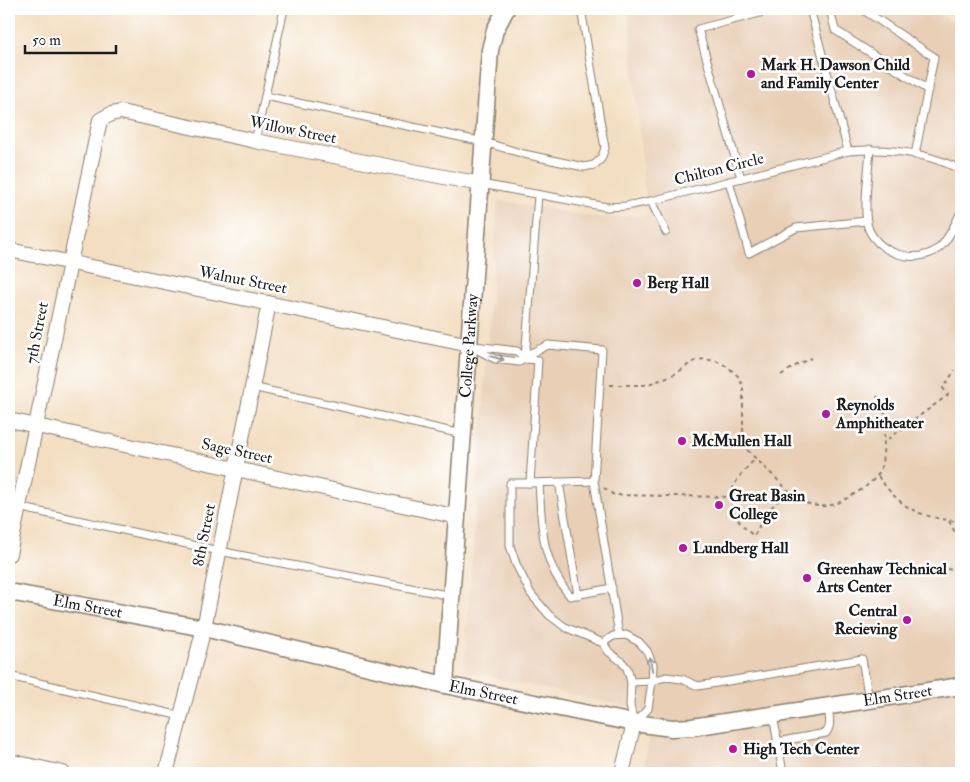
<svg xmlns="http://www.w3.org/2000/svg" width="970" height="782" viewBox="0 0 970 782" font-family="'IM FELL Double Pica',serif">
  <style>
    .built { fill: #e8cfb6 }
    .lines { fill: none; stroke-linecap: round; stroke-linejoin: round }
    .service-casing { stroke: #887d6e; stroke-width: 9 }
    .minor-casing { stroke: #887d6e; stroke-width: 16 }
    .tertiary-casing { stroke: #887d6e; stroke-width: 19 }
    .path { stroke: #887d6e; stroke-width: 2; stroke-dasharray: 4 4; stroke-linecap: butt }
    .service { stroke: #fff; stroke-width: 7 }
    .minor { stroke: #fff; stroke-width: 14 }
    .tertiary { stroke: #fff; stroke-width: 16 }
    .oneway { stroke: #999 }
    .poi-dot { fill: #b5179e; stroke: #fff; stroke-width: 2 }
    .labels { text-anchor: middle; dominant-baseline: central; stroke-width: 5; stroke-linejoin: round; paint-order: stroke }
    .poi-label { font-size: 16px; font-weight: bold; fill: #1c1c1c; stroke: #fff; text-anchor: start }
    .street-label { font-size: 16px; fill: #1c1c1c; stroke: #fff }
  </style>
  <rect width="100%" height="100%" fill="#fff"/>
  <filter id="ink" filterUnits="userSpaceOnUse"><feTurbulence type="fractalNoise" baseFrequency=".02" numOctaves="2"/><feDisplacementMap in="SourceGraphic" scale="10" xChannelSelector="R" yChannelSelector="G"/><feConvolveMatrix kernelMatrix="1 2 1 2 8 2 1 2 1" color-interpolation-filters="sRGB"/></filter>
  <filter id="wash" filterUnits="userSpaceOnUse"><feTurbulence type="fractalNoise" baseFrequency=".0096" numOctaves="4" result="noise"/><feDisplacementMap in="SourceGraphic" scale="20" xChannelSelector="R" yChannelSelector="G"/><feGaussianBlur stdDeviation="1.12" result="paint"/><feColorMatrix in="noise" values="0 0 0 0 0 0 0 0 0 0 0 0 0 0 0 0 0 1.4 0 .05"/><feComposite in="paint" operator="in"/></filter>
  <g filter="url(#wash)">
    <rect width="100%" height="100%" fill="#f3dec1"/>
    <path class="built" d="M628,9H932L961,27V773H642L655,713L464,671L498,200L598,218L647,215Z"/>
  </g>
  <g filter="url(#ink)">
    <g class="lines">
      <g class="service-casing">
        <g id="service">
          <path d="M284,9L265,96L484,142L524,154L584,167L594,165L601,159L605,148L581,9"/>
          <path d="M810,9L848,151"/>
          <path d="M830,9L835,30L928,90"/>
          <path d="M862,9L934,57L915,155"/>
          <path d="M255,141L265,96"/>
          <path d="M870,149C869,168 862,215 869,230C881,255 917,265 939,248C949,239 955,224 961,212"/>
          <path d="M741,178L698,29L775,9"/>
          <path d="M729,181L749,253L796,228L867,221"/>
          <path d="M481,184L607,207L626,206L651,201L848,151C886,148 927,152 961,170"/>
          <path d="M651,201L666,232"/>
          <path d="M470,346L495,359L519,362L525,359L538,360L530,483H510V546L516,564L531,594L549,615L565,627L603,643L609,652L621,661L627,668L631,682L630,706L634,723"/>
          <path d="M474,346L517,351L525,359"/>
          <path d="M525,356L548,345L602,350L594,481L530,483"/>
          <path d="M525,359L538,195"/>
          <path d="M252,387L462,434"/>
          <path d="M594,481L619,635"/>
          <path d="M559,482L578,595"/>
          <path d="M539,483C542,526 540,560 570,596L612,588"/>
          <path d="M9,505L219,551L452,596"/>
          <path d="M603,643L613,636L626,635L639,642L647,651L653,665L652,681L648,709L636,721"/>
          <path d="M9,676L181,716"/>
          <path d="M631,682L652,681L666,677L682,679L698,686L862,659L869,700"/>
          <path d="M773,715L783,773"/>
          <path d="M777,742L826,733C832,726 829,716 828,707"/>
        </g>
      </g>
      <g class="minor-casing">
        <g id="minor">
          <path d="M9,250L470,345"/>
          <path d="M9,420L458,517"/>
          <path d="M9,554L100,120L111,114L121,112L255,141L481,184"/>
          <path d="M9,761L63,773"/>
          <path d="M166,773L204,628L269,303"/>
          <path d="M622,773L634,723"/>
        </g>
      </g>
      <g class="tertiary-casing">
        <g id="tertiary">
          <path id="s1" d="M9,592L204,628L445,685L634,723L672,728L692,727L961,686"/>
          <path id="s2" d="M445,685L490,50L495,30L506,9"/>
        </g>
      </g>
      <g class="path">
        <path d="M781,375L797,365L811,358"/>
        <path d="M610,385H644L655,382L677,373L692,362L704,359L716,361L728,367L738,376L743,387V446L797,499C823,512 836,506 859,491C866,487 874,480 879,473C883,465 883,451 884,442L948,395L943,388L955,370"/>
        <path d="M877,396L885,414L884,442"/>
        <path d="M878,476C903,512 920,516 961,522"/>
        <path d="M604,488L614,495L731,497C733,481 744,471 755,459"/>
        <path d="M731,497C731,514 741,526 754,536L766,513L788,491"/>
        <path d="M949,521L958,538L961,551"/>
        <path d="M947,569L961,571"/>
      </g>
      <use href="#service" class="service"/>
      <use href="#minor" class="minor"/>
      <use href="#tertiary" class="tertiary"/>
    </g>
    <defs><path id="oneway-shaft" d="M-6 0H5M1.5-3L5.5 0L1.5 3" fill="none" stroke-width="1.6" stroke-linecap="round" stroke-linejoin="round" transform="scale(1.25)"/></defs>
    <g class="oneway">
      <use href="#oneway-shaft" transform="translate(497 358) rotate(16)"/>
      <use href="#oneway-shaft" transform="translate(651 664) rotate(-102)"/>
    </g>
  </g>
  <g class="poi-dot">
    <circle cx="751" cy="74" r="5"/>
    <circle cx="637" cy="283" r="5"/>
    <circle cx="826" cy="414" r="5"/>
    <circle cx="682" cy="441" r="5"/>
    <circle cx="719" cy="505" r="5"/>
    <circle cx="683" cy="548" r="5"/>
    <circle cx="807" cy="578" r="5"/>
    <circle cx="907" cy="620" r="5"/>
    <circle cx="733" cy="749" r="5"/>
  </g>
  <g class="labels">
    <g class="poi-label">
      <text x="761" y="65">Mark H. Dawson Child<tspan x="761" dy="18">and Family Center</tspan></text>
      <text x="647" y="283">Berg Hall</text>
      <text x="836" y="405">Reynolds<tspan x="836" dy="18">Amphitheater</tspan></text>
      <text x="692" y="441">McMullen Hall</text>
      <text x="729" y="496">Great Basin<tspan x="729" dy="18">College</tspan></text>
      <text x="693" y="548">Lundberg Hall</text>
      <text x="817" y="569">Greenhaw Technical<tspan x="817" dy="18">Arts Center</tspan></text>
      <text x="897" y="611" text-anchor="end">Central<tspan x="897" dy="18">Recieving</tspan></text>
      <text x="743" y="749">High Tech Center</text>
    </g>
    <g class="street-label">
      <text transform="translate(293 130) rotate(11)">Willow Street</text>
      <text transform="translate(719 169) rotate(-14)">Chilton Circle</text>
      <text transform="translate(243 280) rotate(11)">Walnut Street</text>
      <text transform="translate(37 333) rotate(-79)">7th Street</text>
      <text stroke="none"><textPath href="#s2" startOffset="340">College Parkway</textPath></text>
      <text transform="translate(237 451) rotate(12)">Sage Street</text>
      <text transform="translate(204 535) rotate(-79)">8th Street</text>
      <text stroke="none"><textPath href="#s1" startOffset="80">Elm Street</textPath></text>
      <text stroke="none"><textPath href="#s1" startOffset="485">Elm Street</textPath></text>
      <text stroke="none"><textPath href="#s1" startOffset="905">Elm Street</textPath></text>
    </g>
  </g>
  <rect width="970" height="782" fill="none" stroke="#fff" stroke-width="30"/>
  <path d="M25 45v8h91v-8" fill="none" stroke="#1c1c1c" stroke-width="2.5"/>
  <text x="32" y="45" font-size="15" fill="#1c1c1c" stroke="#ffffff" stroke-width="4" paint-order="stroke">50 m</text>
</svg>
